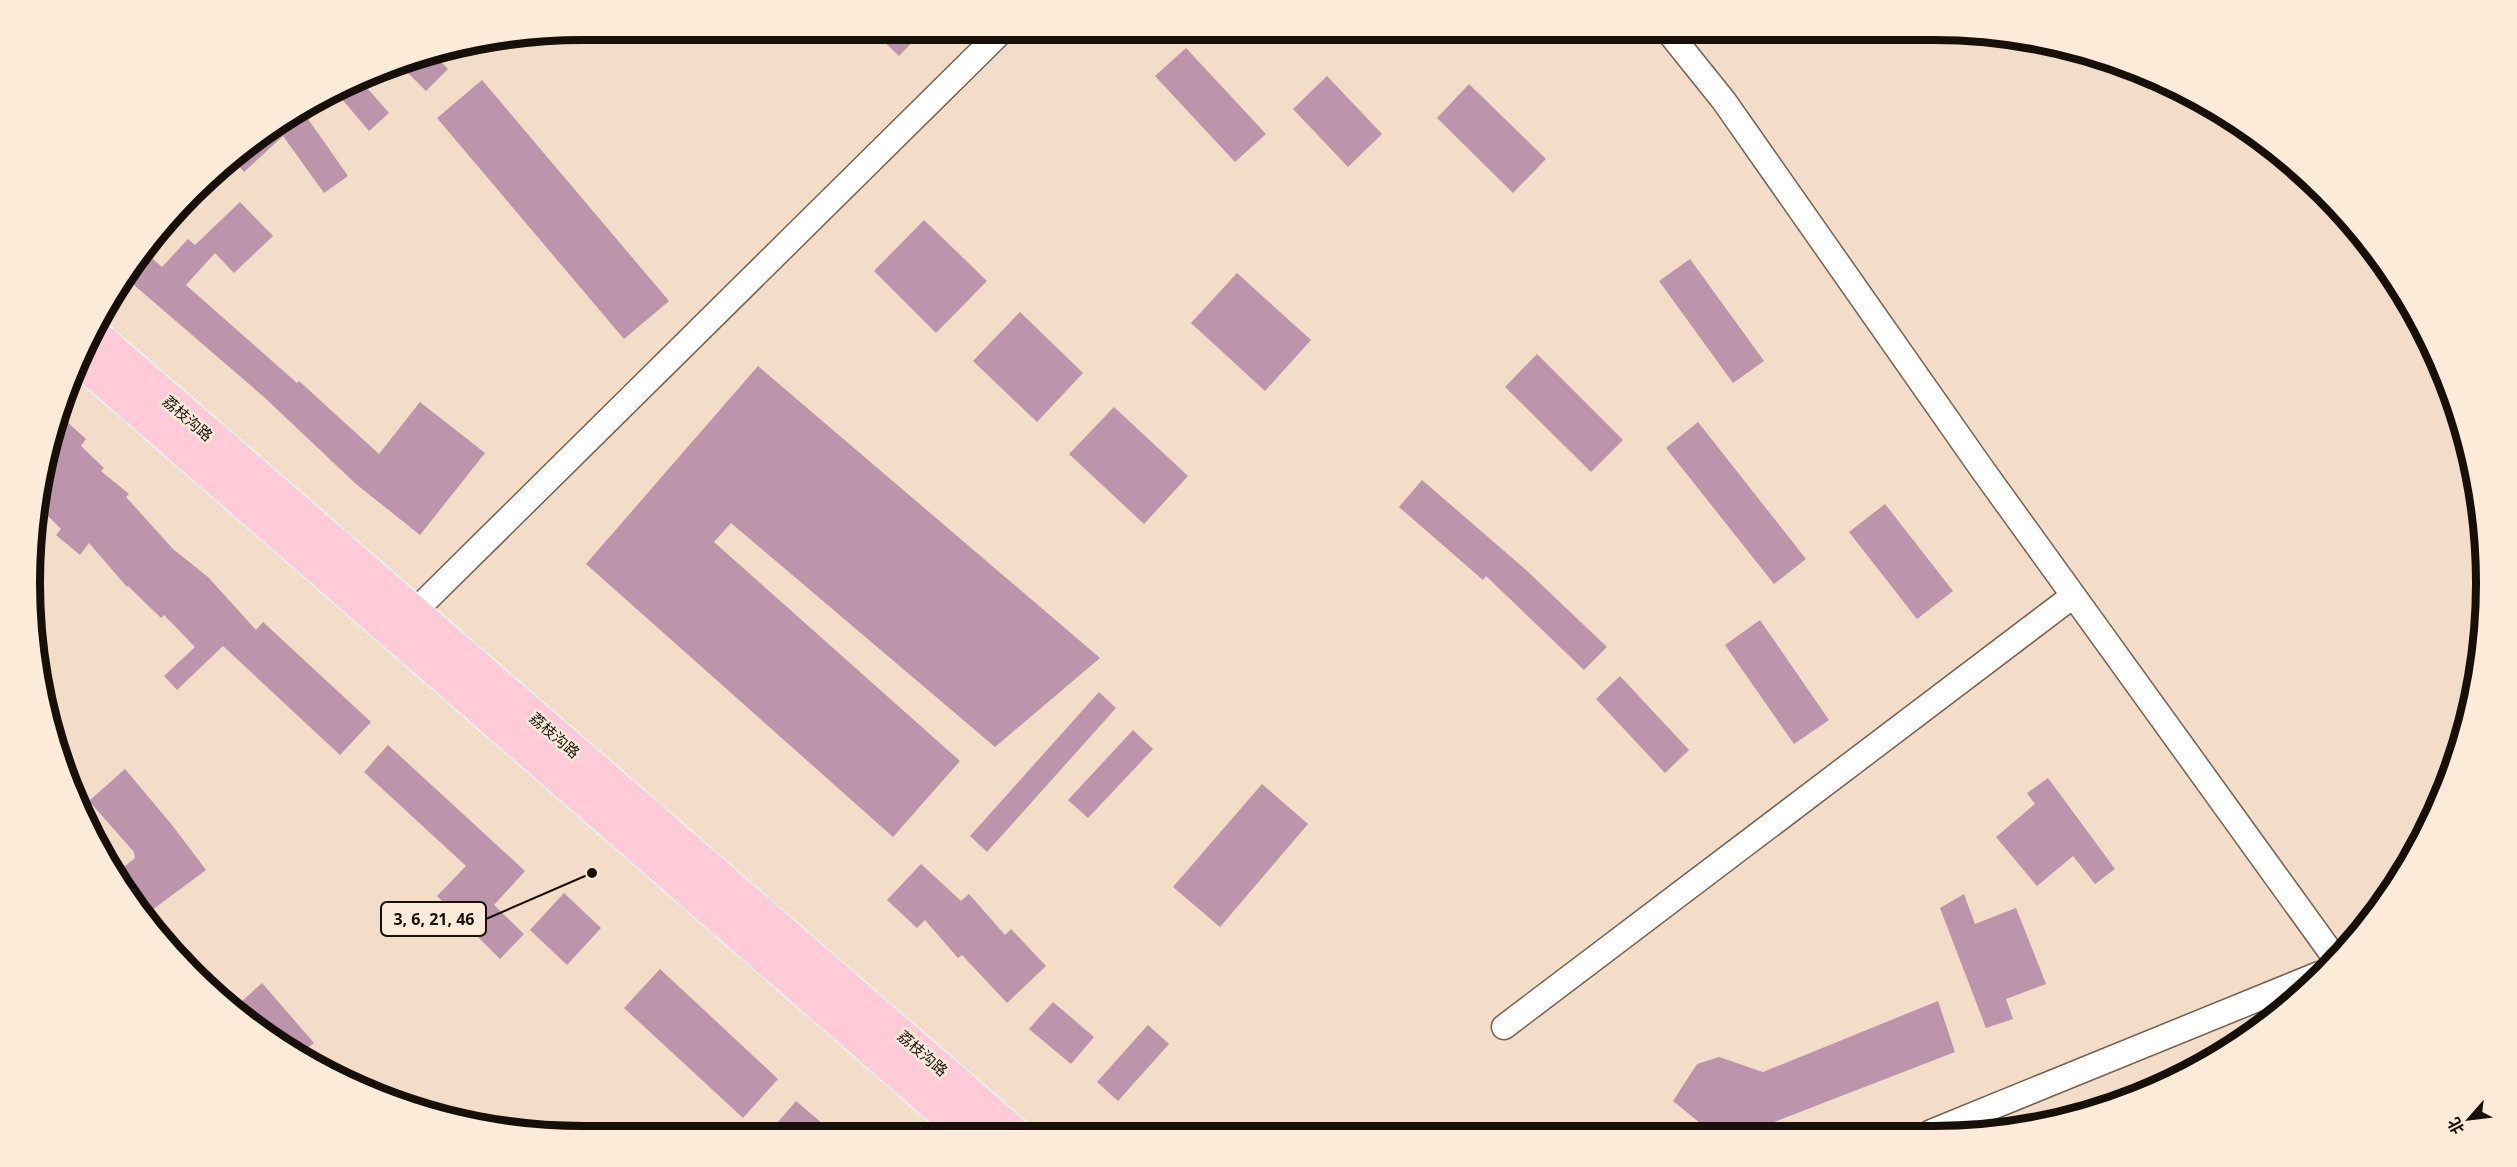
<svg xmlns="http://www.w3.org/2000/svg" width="2517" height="1167" viewBox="0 0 2517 1167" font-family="'Noto Sans','Noto Sans SC',sans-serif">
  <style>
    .building { fill: #bc94ab }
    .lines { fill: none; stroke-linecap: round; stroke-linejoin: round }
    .minor-casing { stroke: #74614e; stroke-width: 27 }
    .major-casing { stroke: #fff; stroke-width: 34 }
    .minor { stroke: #fff; stroke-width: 24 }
    .major { stroke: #ffcbd8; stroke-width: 32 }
    .labels { text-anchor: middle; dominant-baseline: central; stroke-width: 5; stroke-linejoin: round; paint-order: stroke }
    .street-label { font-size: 15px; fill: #171008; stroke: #fdebda }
    .rim { fill: none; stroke: #171008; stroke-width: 8 }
    .leader { fill: none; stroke: #171008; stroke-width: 2 }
    .callout-dot { fill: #171008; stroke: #fdebda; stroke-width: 2 }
    .callout { fill: #fdebda; stroke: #171008; stroke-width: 2 }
    .callout-label { font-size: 16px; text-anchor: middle; font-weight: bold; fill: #171008 }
  </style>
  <rect width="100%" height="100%" fill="#f3ddc8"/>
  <g class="building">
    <path d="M872,30H924L899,56Z"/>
    <path d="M1186,48L1266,134L1235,162L1155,76Z"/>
    <path d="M434,55L448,69L426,91L398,63Z"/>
    <path d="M1327,76L1382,134L1348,167L1293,109Z"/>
    <path d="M360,80L389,113L369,131L335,91Z"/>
    <path d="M482,80L669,301L624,339L437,118Z"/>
    <path d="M1469,84L1546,159L1513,193L1437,118Z"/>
    <path d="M301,109L348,176L324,193L283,136L244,172L232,158Z"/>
    <path d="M240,202L273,236L234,273L215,253L186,285L297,383L299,381L379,454L420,402L485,453L420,535L356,484L264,397L127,279L147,254L162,267L188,239L195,245Z"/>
    <path d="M924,220L987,281L936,333L874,271Z"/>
    <path d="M1690,259L1764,361L1733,383L1659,281Z"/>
    <path d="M1237,273L1311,340L1265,391L1191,323Z"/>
    <path d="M1020,312L1083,373L1037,422L973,361Z"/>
    <path d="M1537,354L1623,440L1591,472L1505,387Z"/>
    <path d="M758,366L1100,658L995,747L731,523L714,542L960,761L893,837L586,564Z"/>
    <path d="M1114,407L1188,476L1144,524L1069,454Z"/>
    <path d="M65,420L86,439L81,446L104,468L101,471L129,494L126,497L173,549L208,577L256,630L263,622L371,722L340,755L223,646L177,690L164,676L195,647L164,615L161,618L128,586L127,587L89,543L80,555L56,535L61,529L40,508L41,476L59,427Z"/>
    <path d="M1698,422L1806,559L1774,584L1666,448Z"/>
    <path d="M1422,480L1525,569L1607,647L1584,670L1486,576L1483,580L1399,507Z"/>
    <path d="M1885,504L1953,591L1917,619L1849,532Z"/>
    <path d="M1760,620L1829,720L1794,744L1725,645Z"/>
    <path d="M1620,676L1689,750L1665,773L1596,699Z"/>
    <path d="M1099,692L1116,708L987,852L970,836Z"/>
    <path d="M1133,730L1153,749L1088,818L1068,800Z"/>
    <path d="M388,745L525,871L494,905L524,934L500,959L437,896L466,866L364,772Z"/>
    <path d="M125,769L172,825L206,870L148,913L115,874L135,858L134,852L89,801Z"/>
    <path d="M2048,778L2115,869L2095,884L2073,856L2037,886L1996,837L2035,804L2027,793Z"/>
    <path d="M1262,784L1308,824L1220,927L1173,887Z"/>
    <path d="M921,864L961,901L969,894L1005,935L1011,929L1046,966L1007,1003L962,955L958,958L925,920L917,928L887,900Z"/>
    <path d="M564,893L601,928L567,965L530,930Z"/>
    <path d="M1964,894L1975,924L2016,908L2046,984L2006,999L2013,1019L1986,1028L1940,908Z"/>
    <path d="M660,969L778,1079L743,1118L624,1008Z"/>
    <path d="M262,983L314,1043L303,1052L233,1009Z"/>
    <path d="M1938,1001L1955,1052L1748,1132L1710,1131L1673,1101L1697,1064L1719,1057L1763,1072Z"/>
    <path d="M1053,1002L1094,1037L1071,1064L1029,1029Z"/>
    <path d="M1148,1025L1169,1044L1118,1101L1097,1082Z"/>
    <path d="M796,1101L837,1136H766Z"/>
  </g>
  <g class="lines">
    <g class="minor-casing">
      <g id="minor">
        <path d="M1667,30L1724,101L1982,469L2335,958"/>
        <path d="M413,613L1003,30"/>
        <path d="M1504,1027L2073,596"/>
        <path d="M1931,1132L2319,974"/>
      </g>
    </g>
    <g class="major-casing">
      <g id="major">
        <path d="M94,334L1018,1136"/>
        <path d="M83,363L970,1136"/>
      </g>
    </g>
    <use href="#minor" class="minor"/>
    <use href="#major" class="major"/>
  </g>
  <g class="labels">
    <g class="street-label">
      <text transform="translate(188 418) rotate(41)">荔枝沟路</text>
      <text transform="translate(555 735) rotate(41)">荔枝沟路</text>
      <text transform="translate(923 1053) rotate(41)">荔枝沟路</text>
    </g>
  </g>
  <path d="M0 0H2517V1167H0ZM583 40H1933A543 543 0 0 1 2476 583V583A543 543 0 0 1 1933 1126H583A543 543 0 0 1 40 583V583A543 543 0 0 1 583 40Z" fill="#fdebda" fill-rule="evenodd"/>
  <path class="rim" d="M583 40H1933A543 543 0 0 1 2476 583V583A543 543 0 0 1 1933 1126H583A543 543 0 0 1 40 583V583A543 543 0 0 1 583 40Z"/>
  <path class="leader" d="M592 873L486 919"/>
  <circle class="callout-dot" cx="592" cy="873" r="6"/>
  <rect class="callout" x="381" y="902" width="105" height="34" rx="6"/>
  <g class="callout-label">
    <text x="434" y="925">3, 6, 21, 46</text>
  </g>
  <g transform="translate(2469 1119) rotate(242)" stroke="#fdebda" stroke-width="4.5" paint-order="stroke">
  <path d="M0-4.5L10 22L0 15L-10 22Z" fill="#171008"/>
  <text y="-9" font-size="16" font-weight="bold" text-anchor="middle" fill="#171008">北</text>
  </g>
</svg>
